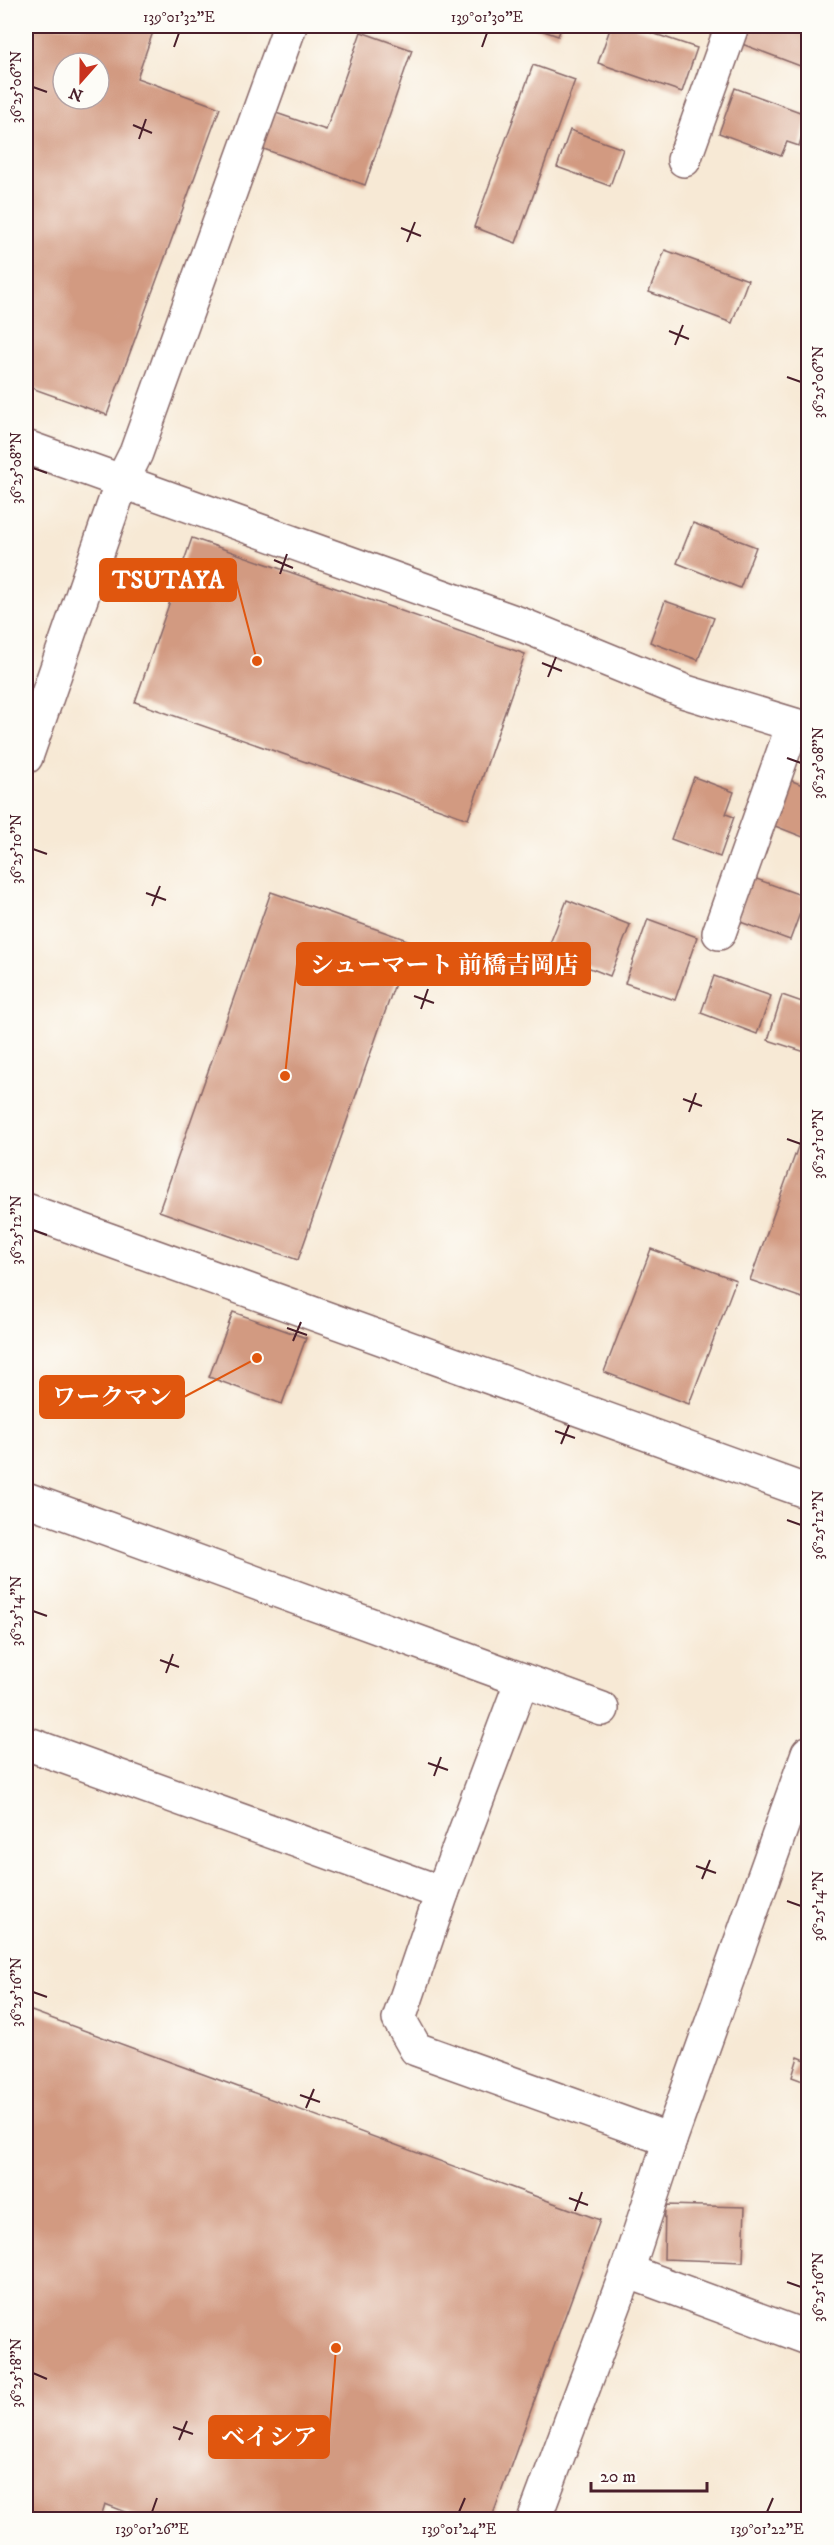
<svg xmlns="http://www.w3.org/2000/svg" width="834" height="2545" viewBox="0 0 834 2545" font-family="'IM FELL DW Pica','Noto Serif JP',serif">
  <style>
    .building { fill: #d29a81; fill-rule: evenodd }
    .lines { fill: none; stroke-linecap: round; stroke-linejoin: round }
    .minor-casing { stroke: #876666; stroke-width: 36 }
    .minor { stroke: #fff; stroke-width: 33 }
    .ticks { fill: none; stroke: #4a1f2b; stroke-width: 2 }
    .leader { fill: none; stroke: #e0560e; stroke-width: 2 }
    .callout-dot { fill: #e0560e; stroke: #fdfcf7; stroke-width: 2 }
    .callout { fill: #e0560e; stroke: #e0560e; stroke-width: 2 }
    .callout-label { font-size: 24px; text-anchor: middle; font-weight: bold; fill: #fff }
    .neatline { fill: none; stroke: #4a1f2b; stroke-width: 2 }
    .ticks-label { font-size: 15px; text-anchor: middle; fill: #4a1f2b }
  </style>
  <rect width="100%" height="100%" fill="#fdfcf7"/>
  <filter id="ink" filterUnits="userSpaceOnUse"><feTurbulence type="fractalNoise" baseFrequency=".0167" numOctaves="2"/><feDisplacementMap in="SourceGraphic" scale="12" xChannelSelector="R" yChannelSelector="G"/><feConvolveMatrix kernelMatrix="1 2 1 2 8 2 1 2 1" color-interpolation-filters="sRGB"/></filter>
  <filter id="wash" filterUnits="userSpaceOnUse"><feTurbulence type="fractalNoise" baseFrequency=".008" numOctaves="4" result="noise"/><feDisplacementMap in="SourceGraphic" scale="24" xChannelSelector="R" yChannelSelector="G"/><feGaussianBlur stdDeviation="1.35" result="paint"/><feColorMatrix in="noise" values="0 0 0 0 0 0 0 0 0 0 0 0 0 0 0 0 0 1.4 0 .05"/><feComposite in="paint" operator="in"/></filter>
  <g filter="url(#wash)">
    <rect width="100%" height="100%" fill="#f7e9d5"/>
    <g id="blocks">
      <g class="building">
        <path d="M26,26H155L137,78L220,108L107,415L26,386ZM63,63H99V99H63Z"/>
        <path d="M530,26H562L558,36Z"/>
        <path d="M611,26H631L697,48L682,92L598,63Z"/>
        <path d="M749,26H808V69L742,44Z"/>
        <path d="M361,32L412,50L365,185L261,148L273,112L326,130Z"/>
        <path d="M533,65L575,80L516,243L474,227Z"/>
        <path d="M735,88L808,115L799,146L787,142L781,156L719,133Z"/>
        <path d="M570,130L623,149L610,186L557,167Z"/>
        <path d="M665,250L748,280L732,323L649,292Z"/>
        <path d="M693,523L756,547L740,588L677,563Z"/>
        <path d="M192,538L525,654L468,819L135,702Z"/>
        <path d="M665,601L714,618L698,660L650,642Z"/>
        <path d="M694,777L734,792L726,814L734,817L720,857L671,839Z"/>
        <path d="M787,779L808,787V839L770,824Z"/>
        <path d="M751,877L806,897L790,940L735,920Z"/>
        <path d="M271,892L410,941L298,1260L159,1211Z"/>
        <path d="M567,900L630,925L610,976L547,951Z"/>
        <path d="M648,919L697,937L675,1000L625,983Z"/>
        <path d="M714,976L771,996L757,1034L701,1013Z"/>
        <path d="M782,995L808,1004V1053L768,1040Z"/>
        <path d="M808,1119V1300L750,1280Z"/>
        <path d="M651,1249L736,1280L689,1404L604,1372Z"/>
        <path d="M233,1312L306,1338L282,1404L209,1377Z"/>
        <path d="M26,2009L600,2220L491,2520H147L105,2504L100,2520H26Z"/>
        <path d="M798,2057L808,2061V2083L792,2077Z"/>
        <path d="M665,2205L745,2207L743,2262L664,2259Z"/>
      </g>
    </g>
  </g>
  <g filter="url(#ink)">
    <use href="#blocks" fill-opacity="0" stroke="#876666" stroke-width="1.5"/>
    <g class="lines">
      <g class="minor-casing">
        <g id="minor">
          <path d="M684,160L732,26"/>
          <path d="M26,447L520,624L686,692L808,729"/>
          <path d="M26,757L122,481L136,453L290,26"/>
          <path d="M719,933L793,725"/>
          <path d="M26,1210L808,1492"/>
          <path d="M26,1499L602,1709"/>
          <path d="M26,1743L442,1893L399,2019L416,2049L670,2140"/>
          <path d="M442,1893L522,1680"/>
          <path d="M627,2271L808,2338"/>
          <path d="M534,2520L627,2271L670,2140L808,1753"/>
        </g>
      </g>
      <use href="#minor" class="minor"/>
    </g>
  </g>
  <path class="ticks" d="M174,47L179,33M482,47L487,33M33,87L47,92M133,125L152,133M139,139L146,119M401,228L421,236M407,242L415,222M669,331L689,339M675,345L683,325M787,377L801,382M33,468L47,473M274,560L293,568M280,574L287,554M542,663L562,671M548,677L556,657M787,758L801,763M33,849L47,854M146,893L166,900M152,906L160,886M414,996L434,1003M421,1009L428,989M683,1099L702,1106M689,1112L696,1093M787,1139L801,1144M33,1230L47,1235M287,1328L307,1335M293,1341L301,1322M555,1431L575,1438M561,1444L569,1425M787,1520L801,1525M33,1611L47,1616M160,1660L179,1667M166,1673L173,1654M428,1763L448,1770M434,1776L441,1757M696,1866L716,1873M702,1879L710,1860M787,1901L801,1906M33,1992L47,1997M300,2095L320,2102M306,2108L314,2089M569,2198L588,2205M575,2211L582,2192M787,2282L801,2287M33,2373L47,2379M173,2427L193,2434M179,2440L187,2421M152,2512L157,2498M459,2512L465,2498M767,2512L773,2498"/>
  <path class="leader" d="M257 661L236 580M285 1076L297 964M257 1358L184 1397M336 2348L329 2437"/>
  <g class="callout-dot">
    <circle cx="257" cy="661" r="6"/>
    <circle cx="285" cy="1076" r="6"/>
    <circle cx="257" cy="1358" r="6"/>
    <circle cx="336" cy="2348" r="6"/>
  </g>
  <g class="callout">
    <rect x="100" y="559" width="136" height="42" rx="6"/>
    <rect x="297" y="943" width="293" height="42" rx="6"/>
    <rect x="40" y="1376" width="144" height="42" rx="6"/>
    <rect x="209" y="2416" width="120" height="42" rx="6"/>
  </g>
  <g class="callout-label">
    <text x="168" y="588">TSUTAYA</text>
    <text x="444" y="973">シューマート 前橋吉岡店</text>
    <text x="112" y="1405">ワークマン</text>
    <text x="269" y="2445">ベイシア</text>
  </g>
  <rect width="834" height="2545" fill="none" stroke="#fdfcf7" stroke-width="66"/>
  <g transform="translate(81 81) rotate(201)"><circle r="28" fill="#fdfcf7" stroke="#b5a4a5" stroke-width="1.5"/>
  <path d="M0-4.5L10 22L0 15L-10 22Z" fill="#c8321e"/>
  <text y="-9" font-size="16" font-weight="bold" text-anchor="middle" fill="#4a1f2b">N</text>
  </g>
  <path d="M591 2482v9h116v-9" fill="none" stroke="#4a1f2b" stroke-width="3"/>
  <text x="600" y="2482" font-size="18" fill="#4a1f2b" stroke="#fdfcf7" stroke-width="4.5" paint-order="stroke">20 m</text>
  <rect x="33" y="33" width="768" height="2479" class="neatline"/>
  <g class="ticks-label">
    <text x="179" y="22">139°01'32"E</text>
    <text x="487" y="22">139°01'30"E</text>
    <text transform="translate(16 87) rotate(-90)" y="5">36°25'06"N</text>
    <text transform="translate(818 382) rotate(-90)" y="5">36°25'06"N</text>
    <text transform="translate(16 468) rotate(-90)" y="5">36°25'08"N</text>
    <text transform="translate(818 763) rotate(-90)" y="5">36°25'08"N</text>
    <text transform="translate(16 849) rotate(-90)" y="5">36°25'10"N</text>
    <text transform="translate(818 1144) rotate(-90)" y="5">36°25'10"N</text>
    <text transform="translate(16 1230) rotate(-90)" y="5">36°25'12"N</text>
    <text transform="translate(818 1525) rotate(-90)" y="5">36°25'12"N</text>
    <text transform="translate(16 1611) rotate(-90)" y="5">36°25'14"N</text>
    <text transform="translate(818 1906) rotate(-90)" y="5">36°25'14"N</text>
    <text transform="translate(16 1992) rotate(-90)" y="5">36°25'16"N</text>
    <text transform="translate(818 2287) rotate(-90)" y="5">36°25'16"N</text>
    <text transform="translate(16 2373) rotate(-90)" y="5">36°25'18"N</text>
    <text x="152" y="2534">139°01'26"E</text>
    <text x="459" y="2534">139°01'24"E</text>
    <text x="767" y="2534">139°01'22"E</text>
  </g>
</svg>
